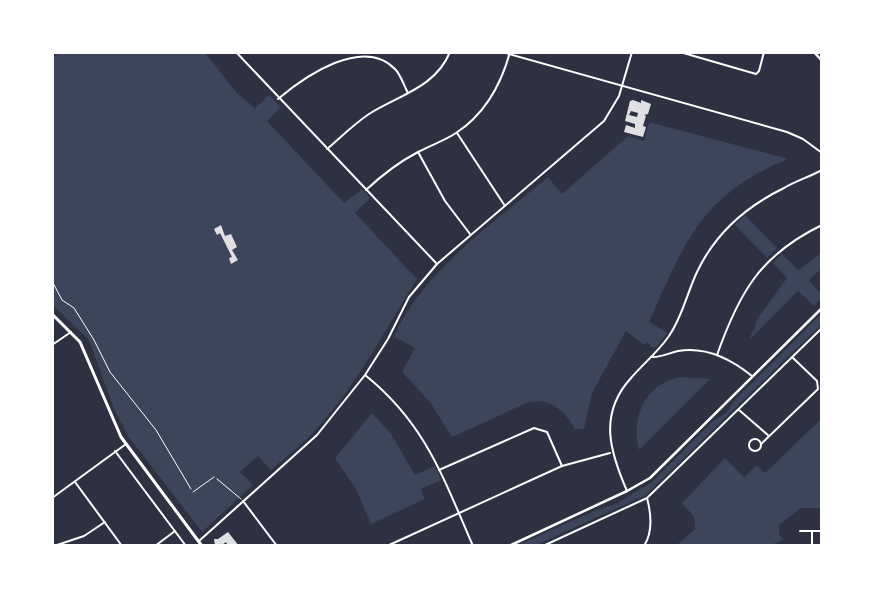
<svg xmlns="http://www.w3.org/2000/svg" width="874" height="598" viewBox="0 0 874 598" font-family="'PT Sans',sans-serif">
	<rect width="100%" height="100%" fill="#2d3142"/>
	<g fill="#3c4559">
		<path d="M65,52l140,1 32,40 18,15 14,-13 12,12 -14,14 77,82 18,-14 8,9 -15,15 62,66c-34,54 -63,112 -108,158 -12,12 -26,22 -38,33l-13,-14 -18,16 13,13 -51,47 -74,-96 -14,-27 -25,-69 -36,-35 -1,-248z"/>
		<path d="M649,122l139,37c-87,36 -103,83 -139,163l19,11 -14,16 -7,-7 -3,3 -18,-14 -34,62 -8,36h-9c-10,-18 -24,-31 -46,-27l-77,35 -22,-35 -28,-30 13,-24 -21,-11c27,-65 101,-115 154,-160l14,17 66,-58 16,5z"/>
		<polygon points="745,215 777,248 767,258 735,225"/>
		<polygon points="821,253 821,269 809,280 821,294 821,298 814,306 798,291 749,340 758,318 787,278 773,263 782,254 798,270"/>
		<polygon points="821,314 821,325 646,495 536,545 518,545 599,509 616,504 652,482 712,422 726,413 734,401"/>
		<path d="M683,377l27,2 -71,71c-9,-33 7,-69 44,-73z"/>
		<polygon points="372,413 391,434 415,475 435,466 441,480 421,489 425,499 371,524 356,489 335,458"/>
		<polygon points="821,419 821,508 801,508 779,525 779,534 783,540 771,545 677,545 695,529 694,517 682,503 725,458 744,477 757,465 765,473"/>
	</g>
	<g fill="#e0e0e3" fill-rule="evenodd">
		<path d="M633,100l8,3v-3l10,4 -3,10 -4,1 2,1 -3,10 3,1 -3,10 -19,-5 2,-7 9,3v-4l-10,-3 5,-20zM631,111l7,2 -1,4 -8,-2z"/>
		<polygon points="221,225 225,236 231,234 237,247 232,250 238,260 231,264 229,258 232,257 220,233 217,235 214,229"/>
		<polygon points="228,532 239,546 228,546 226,542 221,546 215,546 214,539 218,539"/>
	</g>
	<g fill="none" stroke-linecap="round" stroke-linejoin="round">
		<g stroke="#fff" stroke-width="1">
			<polyline points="52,281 62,300 74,308 94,340 110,372 156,430 191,489"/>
			<polyline points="217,479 241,499"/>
		</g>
		<polyline stroke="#fff" stroke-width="1" points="193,492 214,477"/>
		<g stroke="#fff" stroke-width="2">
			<polyline points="236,52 437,264"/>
			<polyline points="502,52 787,132 803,139 822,153"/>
			<polyline points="680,52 756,74 759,71 764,52"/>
			<path d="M278,99c27,-23 85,-63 117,-30 6,6 9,17 13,24"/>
			<polyline points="457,133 505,206"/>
			<path d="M327,149c14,-12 27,-25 42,-35 30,-19 66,-26 81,-62"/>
			<polyline points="418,152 445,201 470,234"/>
			<path d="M366,190c16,-15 33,-28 52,-38 13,-7 26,-11 38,-19 29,-19 45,-48 54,-81"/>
			<polyline points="52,345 71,332"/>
			<path d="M717,355c22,-62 43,-100 105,-130"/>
			<path d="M651,357c9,1 18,-4 27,-6 28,-5 53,8 74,25"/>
			<path d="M365,375c60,48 78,102 108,171"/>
			<polyline points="739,410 769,436"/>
			<circle cx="755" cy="445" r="6"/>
			<polyline points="761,444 818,389 817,381 792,357"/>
			<polyline points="115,451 186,546"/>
			<polyline points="439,470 534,428 547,432 562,466"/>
			<polyline points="75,482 122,546"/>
			<path d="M627,491c-17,-39 -29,-77 4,-113 12,-14 27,-26 38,-42 14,-20 18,-44 29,-66 18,-37 49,-64 86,-82 12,-7 25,-11 38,-18"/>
			<polyline points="52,498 126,444"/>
			<polyline points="243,501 277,546"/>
			<polyline points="800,531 822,531"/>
			<polyline points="199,541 317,435 365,375 388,339 409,297 437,264 604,121 619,96 632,52"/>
			<polyline points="54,546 84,536 105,522"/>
			<polyline points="155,546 175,531"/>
			<polyline points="387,546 562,466 610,453"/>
			<polyline points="543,546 647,498 822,328"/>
			<path d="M644,546c9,-14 7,-33 3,-48"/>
			<polyline points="812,546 812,532"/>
		</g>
		<g stroke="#fff" stroke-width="2.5">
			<polyline points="814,52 822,61"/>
			<polyline points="509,546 627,491 650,478 822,308"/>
		</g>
		<polyline stroke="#fff" stroke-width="3" points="52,314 80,342 121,437 202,546"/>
	</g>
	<rect width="874" height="598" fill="none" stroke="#ffffff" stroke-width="108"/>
</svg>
